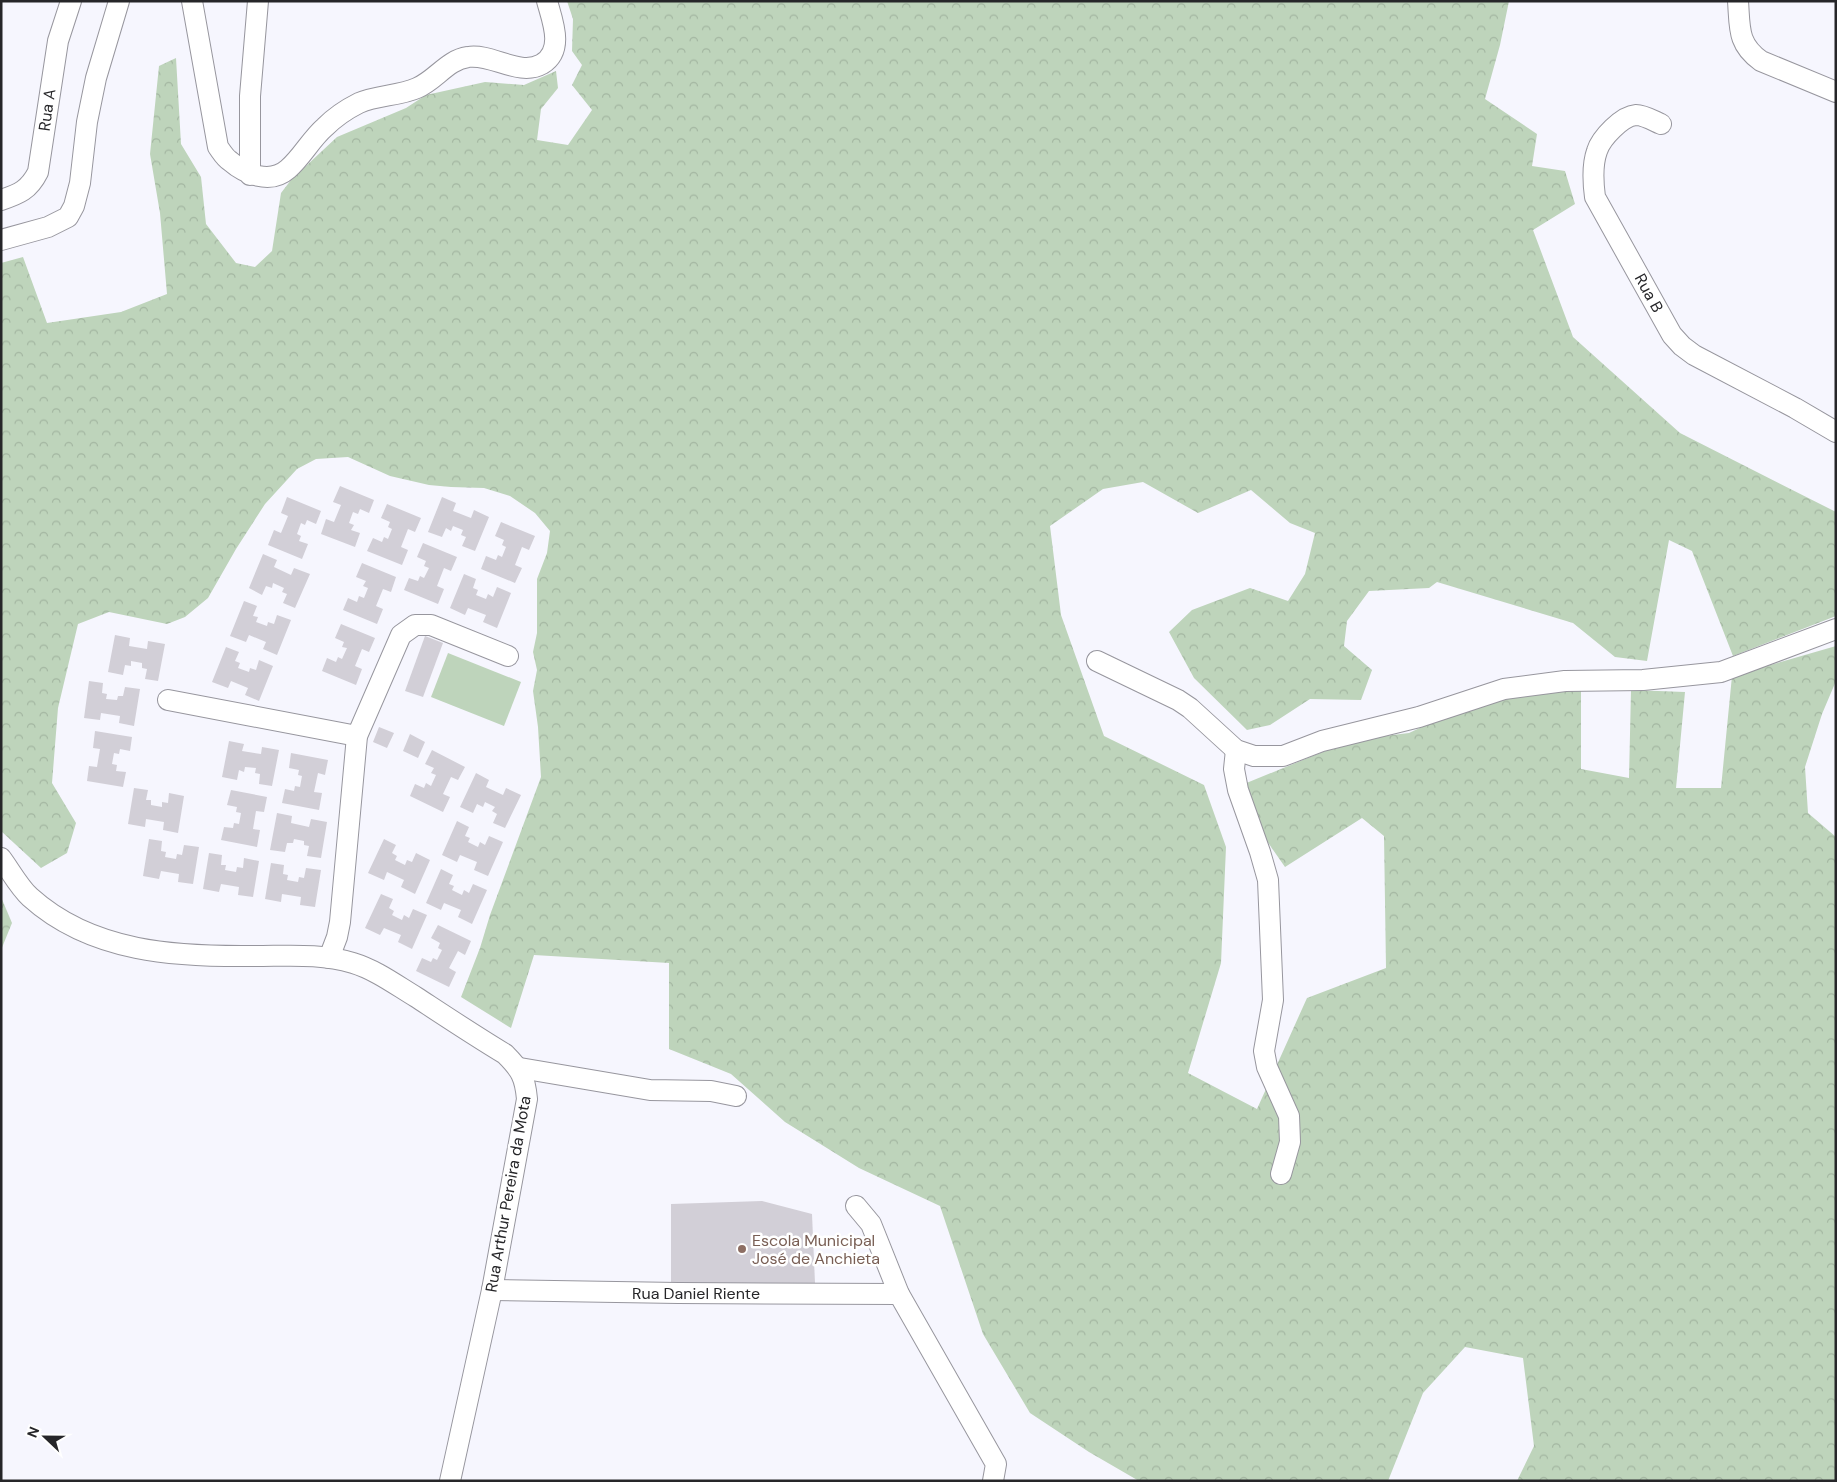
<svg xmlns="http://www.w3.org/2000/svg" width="1837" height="1482" viewBox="0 0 1837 1482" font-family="'DM Sans',sans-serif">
	<defs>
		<pattern id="forest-crowns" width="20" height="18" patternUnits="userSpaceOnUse" patternTransform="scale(1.25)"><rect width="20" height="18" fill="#bed4bb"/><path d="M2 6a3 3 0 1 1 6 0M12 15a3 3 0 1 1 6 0" fill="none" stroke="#a3b6a1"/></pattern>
	</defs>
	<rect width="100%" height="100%" fill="#f6f6fe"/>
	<polygon fill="#bed4bb" points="448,653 521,682 504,726 431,697"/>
	<g fill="url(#forest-crowns)">
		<polygon points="567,1 1509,1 1500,45 1485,99 1537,134 1532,166 1565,171 1575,204 1533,230 1573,337 1680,433 1836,512 1836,616 1733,656 1692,551 1669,540 1647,661 1615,657 1573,623 1437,582 1429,588 1369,591 1347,621 1344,646 1372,670 1361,700 1310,699 1270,725 1247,730 1194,678 1169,632 1192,610 1250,588 1288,601 1305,574 1315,533 1290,523 1251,490 1198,513 1143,482 1103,489 1050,526 1061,615 1104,736 1204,785 1226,847 1221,963 1188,1073 1257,1109 1307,998 1386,968 1384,836 1362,818 1285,867 1255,824 1244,784 1352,740 1409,733 1471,704 1581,687 1581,769 1629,778 1631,690 1685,692 1676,788 1721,788 1732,676 1836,646 1836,681 1822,714 1805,767 1808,813 1836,837 1836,1481 1517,1481 1534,1446 1523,1358 1465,1347 1423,1393 1388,1481 1139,1481 1089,1452 1030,1413 983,1334 940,1206 859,1168 785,1122 731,1074 669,1049 669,963 534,955 511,1028 461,997 480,948 490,915 541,777 538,727 533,691 537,670 533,652 537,633 537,579 547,553 550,531 535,513 510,496 484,488 451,487 429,485 390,476 348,457 316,459 297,469 265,504 236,549 208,598 185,617 167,624 109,612 78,624 58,708 52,783 76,823 67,853 41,868 1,831 1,263 23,257 47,323 121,312 167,294 160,213 150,154 159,66 176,58 181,144 201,177 206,224 236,263 255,267 272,251 281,193 291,180 337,137 406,108 426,95 485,82 524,85 556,71 558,88 541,109 537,140 568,145 592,110 572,85 582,65 572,51 573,19"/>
		<polygon points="1,897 12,923 1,950"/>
	</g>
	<g fill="#d2cfd7">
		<polygon points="340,486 374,500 369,513 360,509 358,514 353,512 349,523 354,525 351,530 360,533 355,547 321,534 326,519 334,522 341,505 333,502"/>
		<polygon points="287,497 321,511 316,524 307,520 305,525 301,523 297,534 301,536 299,541 308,544 302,559 268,545 274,530 281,533 288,516 281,513"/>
		<polygon points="442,497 456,503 453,511 471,518 474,510 489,517 475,551 462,546 466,537 461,535 463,530 453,526 451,531 446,528 442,537 428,532"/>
		<polygon points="387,504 421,518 415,532 408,529 401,547 408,550 402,565 367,551 373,538 382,542 384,537 388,539 392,529 388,527 390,522 381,518"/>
		<polygon points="501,522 535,536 529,550 522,547 515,565 522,568 515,583 481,569 486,556 496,560 498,555 502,557 506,547 502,545 504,540 495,536"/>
		<polygon points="423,543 457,557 451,571 444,568 437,586 444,589 438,604 404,590 409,578 418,581 420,576 424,578 429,568 424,566 426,561 417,557"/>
		<polygon points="263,554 277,560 274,567 291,575 294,568 310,574 295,608 283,603 287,594 282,592 284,588 273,583 272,588 266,586 262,595 249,588"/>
		<polygon points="362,563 396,577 391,592 383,589 376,606 383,609 377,624 343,610 348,598 357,602 359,596 364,598 368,588 363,586 366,581 356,577"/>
		<polygon points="464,574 476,579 473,588 478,590 476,595 486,599 488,594 493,597 497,587 511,593 497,628 483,622 486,615 468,608 465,615 450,608"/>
		<polygon points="244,601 257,606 253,616 258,617 256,622 267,626 268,622 274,624 277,615 291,620 277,655 263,649 266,642 249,635 246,642 230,636"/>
		<polygon points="341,624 375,638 369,652 362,649 355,666 362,669 356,685 322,671 327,658 336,662 338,657 342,659 347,648 342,647 344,642 335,638"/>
		<polygon points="115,635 130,638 129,646 147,649 148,641 165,644 158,681 145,679 147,669 142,668 142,663 131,661 131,666 125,665 123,675 108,672"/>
		<polygon points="425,636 443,643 423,697 405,691"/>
		<polygon points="226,647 239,652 235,661 240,663 238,668 249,672 250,668 256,670 259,660 273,666 259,701 245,695 248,688 231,681 228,688 212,682"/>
		<polygon points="89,681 103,683 102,693 107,694 106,699 117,700 118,696 123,696 125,687 140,689 134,726 119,723 120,716 101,713 100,720 84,718"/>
		<polygon points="379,727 394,733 387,748 373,742"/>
		<polygon points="95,731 132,737 130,751 120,749 119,754 114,753 112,764 117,765 116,771 126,772 123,787 87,781 89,766 97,767 100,749 93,748"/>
		<polygon points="410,734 425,742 418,758 403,751"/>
		<polygon points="229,741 244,744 242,751 261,754 262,747 279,750 272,786 259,784 260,774 255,773 256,768 245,767 244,772 239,770 237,780 222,777"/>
		<polygon points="432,750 465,767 458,780 451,777 443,794 450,797 443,812 410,796 415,784 424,788 426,783 431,786 436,775 431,773 434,768 425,764"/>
		<polygon points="291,753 328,760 325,775 318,773 314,792 322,793 319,810 282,803 285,789 294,791 295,786 300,787 302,776 298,775 299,770 289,768"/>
		<polygon points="476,773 489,780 486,787 503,795 506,788 521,795 505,828 493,823 497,814 492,811 495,807 485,802 483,807 477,804 473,813 460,807"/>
		<polygon points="134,788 148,790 146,800 151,800 151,805 162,807 162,802 168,803 169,793 184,796 178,833 163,830 164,822 146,819 145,827 128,824"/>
		<polygon points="231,790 267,797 264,812 256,811 253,829 260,830 257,847 221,840 224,827 233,828 234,823 239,824 241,813 236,812 237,807 227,805"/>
		<polygon points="277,813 292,816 291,823 309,827 311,819 327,822 321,858 307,856 309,846 304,845 304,841 294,839 293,843 287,843 285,852 270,850"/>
		<polygon points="457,821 469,827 465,836 470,838 468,842 478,847 480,842 485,845 489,836 503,842 488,876 474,870 477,862 460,855 457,862 442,855"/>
		<polygon points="149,839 162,841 161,851 166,852 165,857 176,859 177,854 182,855 184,845 199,847 193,884 178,882 179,874 161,871 159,879 143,876"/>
		<polygon points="384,839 396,845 392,853 397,856 395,860 405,865 407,860 412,862 416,853 430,860 415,894 401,887 404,880 387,872 384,880 368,873"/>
		<polygon points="209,853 222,855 221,865 226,865 225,870 236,872 237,867 243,868 244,858 259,861 253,897 238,895 239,887 221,884 219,892 203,889"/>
		<polygon points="271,863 284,865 283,874 288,875 287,880 298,882 299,877 304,878 306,868 321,870 315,907 300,905 301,897 282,894 281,902 265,899"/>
		<polygon points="441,869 453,875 449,884 454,886 452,890 462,895 464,890 469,893 473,884 487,890 472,924 458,917 461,910 444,903 441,910 426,903"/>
		<polygon points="381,894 393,899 389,908 394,911 392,915 402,920 404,915 409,918 413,909 427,915 412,949 398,942 401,935 384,928 380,935 365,928"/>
		<polygon points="438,925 471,941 465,955 458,951 449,968 456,972 449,987 416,971 422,958 431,962 433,958 437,960 442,950 438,948 440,943 431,938"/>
		<polygon points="762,1201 812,1214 815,1283 671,1287 671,1204"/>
	</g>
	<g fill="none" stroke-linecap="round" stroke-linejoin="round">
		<g stroke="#97969e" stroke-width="22">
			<g id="street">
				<path d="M192,1l26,146c3,4 7,11 12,14 15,13 40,24 58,8 14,-12 23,-30 37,-42 10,-10 22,-18 34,-24 18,-8 40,-7 58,-15 19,-8 30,-28 51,-31 24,-4 51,20 74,7 23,-14 10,-44 5,-63"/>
				<path d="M1738,1c2,26 -1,43 23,60l75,31"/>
				<path d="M1661,124c-7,-3 -17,-9 -25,-9 -14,1 -35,23 -39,36 -5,14 -4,31 -2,46l77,138 10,11 12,9 101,53 41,24"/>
				<polyline points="250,175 250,96 258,1"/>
				<path d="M1,200c18,-6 28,-10 37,-28l20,-131 13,-40"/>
				<polyline points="1,240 48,227 68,217 74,206 80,183 87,122 96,78 119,1"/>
				<polyline points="1097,661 1178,700 1190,708 1236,750 1254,756 1283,756 1322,741 1419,717 1504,689 1565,681 1643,680 1721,672 1836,629"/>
				<polyline points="168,700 357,736"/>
				<polyline points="1236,750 1234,769 1238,790 1260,852 1268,880 1273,1000 1264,1051 1267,1067 1289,1116 1290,1142 1281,1174"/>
				<path d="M1,858c9,12 18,29 29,39 62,56 147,60 225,59 33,0 66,-3 98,7 23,7 43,22 63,34 29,19 59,39 89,57 16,16 20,23 22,45l-35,191 -42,191"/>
				<polyline points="329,958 337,937 340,922 357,736 401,635 415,625 431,625 508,656"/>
				<polyline points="520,1068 650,1090 711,1091 736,1096"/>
				<polyline points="856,1206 871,1224 899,1294 996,1464 993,1481"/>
				<polyline points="492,1290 678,1293 899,1294"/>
			</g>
		</g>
		<use href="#street" stroke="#fff" stroke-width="20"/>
	</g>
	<circle fill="#8d6e63" stroke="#fff" stroke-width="2" cx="742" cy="1249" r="5"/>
	<g text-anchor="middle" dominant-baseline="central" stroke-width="5" stroke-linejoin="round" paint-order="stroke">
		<g font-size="16" fill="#262629" stroke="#fff">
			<text transform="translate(47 110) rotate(-82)">Rua A</text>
			<text transform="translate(1649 293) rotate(61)">Rua B</text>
			<text transform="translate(508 1194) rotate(-80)">Rua Arthur Pereira da Mota</text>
			<text x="696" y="1293">Rua Daniel Riente</text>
		</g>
		<g font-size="16" fill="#785e54" stroke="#fff" text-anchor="start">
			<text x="752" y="1240">Escola Municipal<tspan x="752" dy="18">José de Anchieta</tspan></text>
		</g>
	</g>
	<rect width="1837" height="1482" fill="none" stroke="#262629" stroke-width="5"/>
	<g transform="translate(45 1437) rotate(292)" stroke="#ffffff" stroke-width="4" paint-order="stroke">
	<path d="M0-4L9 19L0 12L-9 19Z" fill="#262629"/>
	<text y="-8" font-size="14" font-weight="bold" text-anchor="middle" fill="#262629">N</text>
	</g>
</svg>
